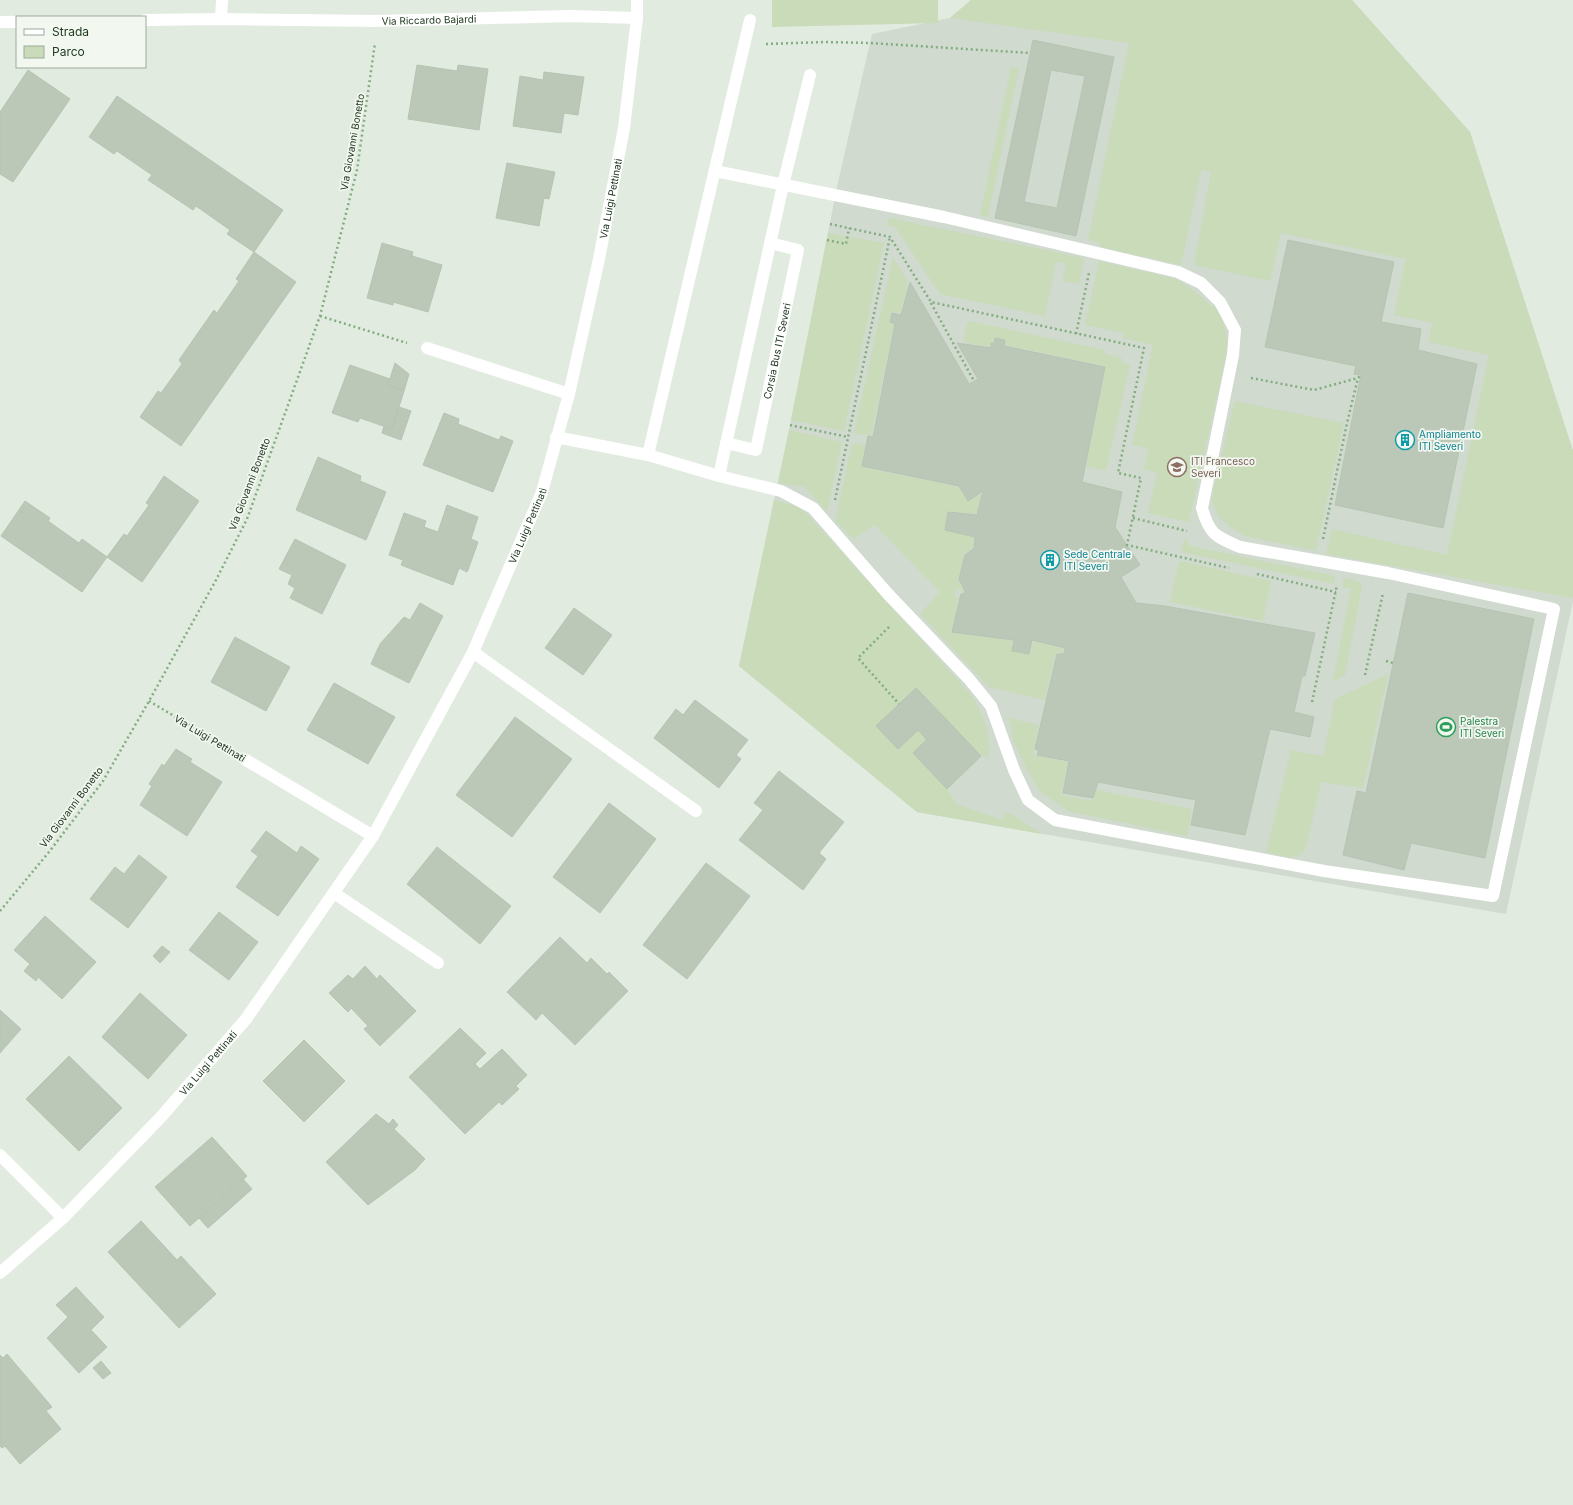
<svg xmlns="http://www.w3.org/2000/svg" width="1573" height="1505" viewBox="0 0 1573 1505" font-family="Inter,sans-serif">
	<rect width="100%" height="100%" fill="#e2ebe0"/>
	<polygon fill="#d0dace" points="971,0 1352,0 1470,132 1573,451 1573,601 1506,914 917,812 739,666 790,425 838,182 872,34 950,18"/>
	<g fill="#c9dbb9">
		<polygon points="772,0 938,0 938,23 772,27"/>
		<polygon points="971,0 1352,0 1470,132 1573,451 1573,598 1326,554 1332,529 1447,555 1489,355 1429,342 1432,323 1394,315 1406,259 1281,233 1270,281 1194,265 1211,172 1201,170 1181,265 1100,247 1101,243 1088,240 1129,43 950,18"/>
		<polygon points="1011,67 1019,68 988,217 980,215"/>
		<polygon points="889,218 1084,258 1079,284 1062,281 1066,264 1056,262 1045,316 940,294 896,228 888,225"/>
		<polygon points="828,233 884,243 844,431 791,420"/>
		<polygon points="893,257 908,282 900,313 892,312 889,323 894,325 871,436 854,433"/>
		<polygon points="1099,261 1176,279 1196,292 1211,306 1236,316 1222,321 1228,340 1225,360 1189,522 1148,513 1157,473 1144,469 1149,449 1132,445 1153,345 1123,338 1123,333 1085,325"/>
		<polygon points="968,321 1105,350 1105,354 1122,358 1121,362 1130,365 1106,471 1086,466 1106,366 1004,345 1005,340 996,337 994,343 991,343 990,347 963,342"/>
		<polygon points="1235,401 1344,423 1316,551 1245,536 1230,527 1218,516 1212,500 1214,487"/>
		<polygon points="789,430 842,442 827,512 805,487 778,483"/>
		<polygon points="852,444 865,445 862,467 959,487 968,501 982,493 976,514 948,511 944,530 974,537 973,547 965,553 958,578 964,592 956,588 954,596 959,598 951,632 1013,640 1012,651 1030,654 1033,641 1064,649 1063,653 1055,653 1045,700 989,687 920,614 940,592 875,525 854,539 835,521"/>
		<path d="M774,500l24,7 8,6 166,183c11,20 21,40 16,62l-7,-3 -65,-67 -39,38 21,23 20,-19 9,10 -14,14 34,35 9,15 46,16 3,-6 5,-1 32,21 -125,-22 -178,-146z"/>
		<polygon points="1184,539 1187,540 1190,546 1335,576 1334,584 1181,552"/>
		<polygon points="1179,561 1271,581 1263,621 1170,602"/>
		<path d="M1344,578c7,2 14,1 18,8l-17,89 -12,6 18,-93 -9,-1z"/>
		<polygon points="1388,674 1363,788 1321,782 1307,844 1302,854 1290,858 1266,852 1291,750 1323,756 1335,699"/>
		<polygon points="1009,718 1039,725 1033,755 1068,762 1061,795 1093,801 1096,790 1192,809 1187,836 1068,811 1039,791 1026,767 1013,740"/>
	</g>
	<g fill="#bbc8b8" stroke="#b5c4b3" fill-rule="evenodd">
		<path d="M1033,40l81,17 -38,179 -81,-18zM1051,70l34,6 -28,132 -33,-6z"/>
		<polygon points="417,65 457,71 458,65 488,69 479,130 408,119"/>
		<polygon points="28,70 70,99 13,182 0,174 0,112"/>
		<polygon points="544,72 584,77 578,115 564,113 561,133 513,126 520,76 543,80"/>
		<polygon points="117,96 283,210 254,252 227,234 230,230 196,206 193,210 148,180 152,175 117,151 114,154 89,137"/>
		<polygon points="507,163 555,172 549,199 544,198 539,226 496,218"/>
		<polygon points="1288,240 1394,262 1381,322 1421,329 1418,350 1477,364 1443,528 1335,505 1361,375 1354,374 1356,366 1265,347"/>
		<polygon points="382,243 413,252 412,256 442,265 428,312 393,302 393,305 367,298"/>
		<polygon points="254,252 296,282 181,446 140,417 158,391 161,393 182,364 179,360 214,310 217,313 239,281 236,279"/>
		<polygon points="910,282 969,384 978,379 957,343 991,348 991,343 994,344 995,338 1005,340 1004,346 1105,367 1082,482 1122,492 1115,527 1140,565 1121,577 1136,603 1165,606 1315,633 1305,676 1302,676 1294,712 1314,717 1310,737 1270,729 1245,835 1191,825 1196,800 1098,782 1093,798 1063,793 1069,761 1037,755 1039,751 1035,749 1057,654 1064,654 1065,648 1032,640 1029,654 1012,651 1014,640 952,632 961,594 964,594 965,591 959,579 965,555 974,548 975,537 945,530 948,512 977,515 983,491 968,501 959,486 862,466 868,436 873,437 895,324 890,322 892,313 901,315"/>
		<polygon points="395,363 409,374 404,391 388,385"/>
		<polygon points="350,365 390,379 388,385 404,391 392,429 360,418 358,422 332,413"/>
		<polygon points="399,407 411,411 401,440 382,433 384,426 392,429"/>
		<polygon points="444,413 459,419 458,424 499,440 501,436 513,441 493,492 423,465"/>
		<polygon points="318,457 361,476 360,481 386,492 366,540 296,510"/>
		<polygon points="164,476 199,501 142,582 107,557 124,534 127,536 149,505 146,503"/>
		<polygon points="25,501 50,518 48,521 79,543 82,539 107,557 82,592 1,536"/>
		<polygon points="447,505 478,517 471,539 478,542 468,570 467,572 459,568 453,585 401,565 403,560 389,555 404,513 426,521 424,527 438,532"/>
		<polygon points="295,539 346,565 322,614 290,598 295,588 288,584 292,575 279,569"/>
		<polygon points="1408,593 1534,619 1485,858 1411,843 1404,870 1343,855 1357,791 1366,793"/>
		<polygon points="420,603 443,616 409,683 371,664 380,644 404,617 410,620"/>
		<polygon points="574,608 612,635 583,675 545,648"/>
		<polygon points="235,637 290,667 266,711 211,682"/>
		<polygon points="334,683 395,717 368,764 307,730"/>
		<polygon points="916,688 947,720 927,740 918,730 898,749 876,726"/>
		<polygon points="695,700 748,740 736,755 741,759 719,788 654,738 676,709 683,715"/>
		<polygon points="515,717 572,759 512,837 456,795"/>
		<polygon points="947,720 981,756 947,789 913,753"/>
		<polygon points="176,749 192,759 190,762 222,782 187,836 140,805 152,786 149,784 162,764 164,766"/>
		<polygon points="779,771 844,822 819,853 826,859 803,890 739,840 763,810 754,803"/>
		<polygon points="609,803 656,839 600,913 553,877"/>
		<polygon points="266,831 297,853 301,846 319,859 278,916 236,887 258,856 251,851"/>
		<polygon points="437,847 511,906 480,944 407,884"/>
		<polygon points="139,855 167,877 128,928 90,899 115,867 124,874"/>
		<polygon points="706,863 750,896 687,979 643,945"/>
		<polygon points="219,912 258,942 229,980 189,950"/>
		<polygon points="45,916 96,962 62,999 38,977 36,981 24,971 30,964 14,950"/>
		<polygon points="560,937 587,963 591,958 607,974 609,972 628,991 575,1045 542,1013 536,1020 507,992"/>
		<polygon points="162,946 170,952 160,963 153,956"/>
		<polygon points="365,966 377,979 380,975 416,1011 380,1046 364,1029 368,1026 351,1008 348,1012 329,993 348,975 353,979"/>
		<polygon points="140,993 187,1035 148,1079 102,1037"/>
		<polygon points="0,1010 21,1029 0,1053"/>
		<polygon points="460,1028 486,1053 475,1064 480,1069 502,1049 527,1075 516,1086 519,1089 502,1105 499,1102 465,1134 409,1077"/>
		<polygon points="304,1040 345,1081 304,1122 263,1081"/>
		<polygon points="69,1056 122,1108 79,1151 26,1099"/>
		<polygon points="376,1114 389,1124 393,1119 398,1125 394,1129 425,1159 415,1170 368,1205 326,1162"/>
		<polygon points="212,1137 247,1176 190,1226 155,1187"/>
		<polygon points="243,1179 252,1189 208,1228 199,1218"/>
		<polygon points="141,1221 177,1260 181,1256 216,1294 179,1328 108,1252"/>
		<polygon points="76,1287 104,1317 91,1330 107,1347 79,1373 47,1338 68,1317 56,1305"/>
		<polygon points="7,1354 52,1407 46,1411 61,1429 20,1464 5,1446 2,1448 0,1446 0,1355 3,1358"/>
		<polygon points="101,1361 111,1373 103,1379 93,1368"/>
	</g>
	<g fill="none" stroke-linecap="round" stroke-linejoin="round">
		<g stroke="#83ad81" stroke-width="2.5" stroke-dasharray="2 3" stroke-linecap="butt">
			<polyline points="766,44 825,42 869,43 1030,53"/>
			<polyline points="830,224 890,237 931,302 1144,348 1118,473 1141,478 1127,545 1229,568"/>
			<polyline points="827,240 846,244 849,228"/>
			<polyline points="931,303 974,381"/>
			<polyline points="320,316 407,343"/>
			<polyline points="1076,334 1089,273"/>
			<polyline points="1251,378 1314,390 1358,378 1361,375"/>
			<polyline points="790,425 848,437"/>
			<polyline points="835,500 890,237"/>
			<polyline points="1133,518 1187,531"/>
			<polyline points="1323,539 1347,423 1358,378"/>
			<polyline points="1257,574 1336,592"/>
			<polyline points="889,627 858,658 899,704"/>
			<polyline points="1386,661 1393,663"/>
			<polyline points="1365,675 1383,593"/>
			<polyline points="149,701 229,749"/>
			<polyline points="1312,702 1337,585"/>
			<polyline points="0,911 49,852 103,781 149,701 216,580 247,519 320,316 357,170 375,43"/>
		</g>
		<g stroke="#fff" stroke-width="12">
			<path d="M556,437l92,18 71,21 62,15 32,17 75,86 81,85 22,27 23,64 14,30 27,20 269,51 169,25 61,-287 -166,-36 -148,-26c-24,-10 -31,-13 -38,-39l31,-153 2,-25 -15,-28 -19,-19 -23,-11 -234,-55 -229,-46"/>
			<path id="s1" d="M726,443l30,7 42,-200 -28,-7"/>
			<polyline points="648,455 750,20"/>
			<polyline points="719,476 783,185 810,75"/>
		</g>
		<g stroke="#fff" stroke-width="12">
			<polyline points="221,19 222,0"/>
			<path id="s2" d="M145,20l76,-1 156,2 194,-5 66,2"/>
			<polyline points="0,22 17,22"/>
			<polyline points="427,348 569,394"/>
			<polyline points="473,652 696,811"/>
			<polyline points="246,760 373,836"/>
			<polyline points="334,893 438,963"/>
			<polyline points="0,1155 63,1218"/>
			<path id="s3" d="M0,1273l63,-55 98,-101 85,-98 127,-183 100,-184 69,-160 27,-98 30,-135 25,-131 13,-110v-18"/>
		</g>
	</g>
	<defs>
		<g id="building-ring" transform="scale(1)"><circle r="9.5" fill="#f2f7f0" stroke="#0f9aa8" stroke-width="1.5"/><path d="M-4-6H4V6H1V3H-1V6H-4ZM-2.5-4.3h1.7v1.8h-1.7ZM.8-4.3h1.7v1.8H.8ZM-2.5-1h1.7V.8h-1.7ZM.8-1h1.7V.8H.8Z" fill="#0f9aa8"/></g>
		<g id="school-ring" transform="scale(1)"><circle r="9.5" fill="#f2f7f0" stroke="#8d6e63" stroke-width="1.5"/><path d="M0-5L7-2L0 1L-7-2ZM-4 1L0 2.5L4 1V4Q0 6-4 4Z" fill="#8d6e63"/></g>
		<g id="stadium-ring" transform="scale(1)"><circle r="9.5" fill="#f2f7f0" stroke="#2e9e5b" stroke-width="1.5"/><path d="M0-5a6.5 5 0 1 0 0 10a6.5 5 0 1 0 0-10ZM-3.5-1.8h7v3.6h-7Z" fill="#2e9e5b"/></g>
	</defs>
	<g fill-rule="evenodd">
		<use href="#building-ring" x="1405" y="440"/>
		<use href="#school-ring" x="1177" y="467"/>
		<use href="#building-ring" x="1050" y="560"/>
		<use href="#stadium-ring" x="1446" y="727"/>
	</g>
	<g text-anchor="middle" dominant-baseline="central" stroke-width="3.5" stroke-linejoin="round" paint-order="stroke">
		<g font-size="10" fill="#213a21" stroke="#f2f7f0">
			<text stroke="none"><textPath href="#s2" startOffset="284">Via Riccardo Bajardi</textPath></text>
			<text transform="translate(352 142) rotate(-80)">Via Giovanni Bonetto</text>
			<text stroke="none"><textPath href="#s3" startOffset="1262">Via Luigi Pettinati</textPath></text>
			<text stroke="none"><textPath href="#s1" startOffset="132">Corsia Bus ITI Severi</textPath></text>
			<text transform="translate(249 484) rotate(-69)">Via Giovanni Bonetto</text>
			<text stroke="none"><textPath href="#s3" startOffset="924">Via Luigi Pettinati</textPath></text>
			<text transform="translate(210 738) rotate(31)">Via Luigi Pettinati</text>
			<text transform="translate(71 807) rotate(-53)">Via Giovanni Bonetto</text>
			<text stroke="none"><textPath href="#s3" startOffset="296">Via Luigi Pettinati</textPath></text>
		</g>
		<g font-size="10" fill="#0d838f" stroke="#f2f7f0" text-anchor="start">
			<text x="1419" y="434">Ampliamento<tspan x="1419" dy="12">ITI Severi</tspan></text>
			<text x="1064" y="554">Sede Centrale<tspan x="1064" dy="12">ITI Severi</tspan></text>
		</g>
		<g font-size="10" fill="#785e54" stroke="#f2f7f0" text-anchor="start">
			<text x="1191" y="461">ITI Francesco<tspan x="1191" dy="12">Severi</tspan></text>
		</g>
		<g font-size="10" fill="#27864d" stroke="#f2f7f0" text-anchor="start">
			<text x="1460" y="721">Palestra<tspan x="1460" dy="12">ITI Severi</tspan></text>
		</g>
	</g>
	<rect x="16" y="16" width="130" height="52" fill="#f2f7f0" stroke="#9eab9d"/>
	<rect x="24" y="29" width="20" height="6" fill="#ffffff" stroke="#9eab9d"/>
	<text x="52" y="36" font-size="12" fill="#213a21">Strada</text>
	<rect x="24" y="46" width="20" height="12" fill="#c9dbb9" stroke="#9eab9d"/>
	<text x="52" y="56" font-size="12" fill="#213a21">Parco</text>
</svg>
